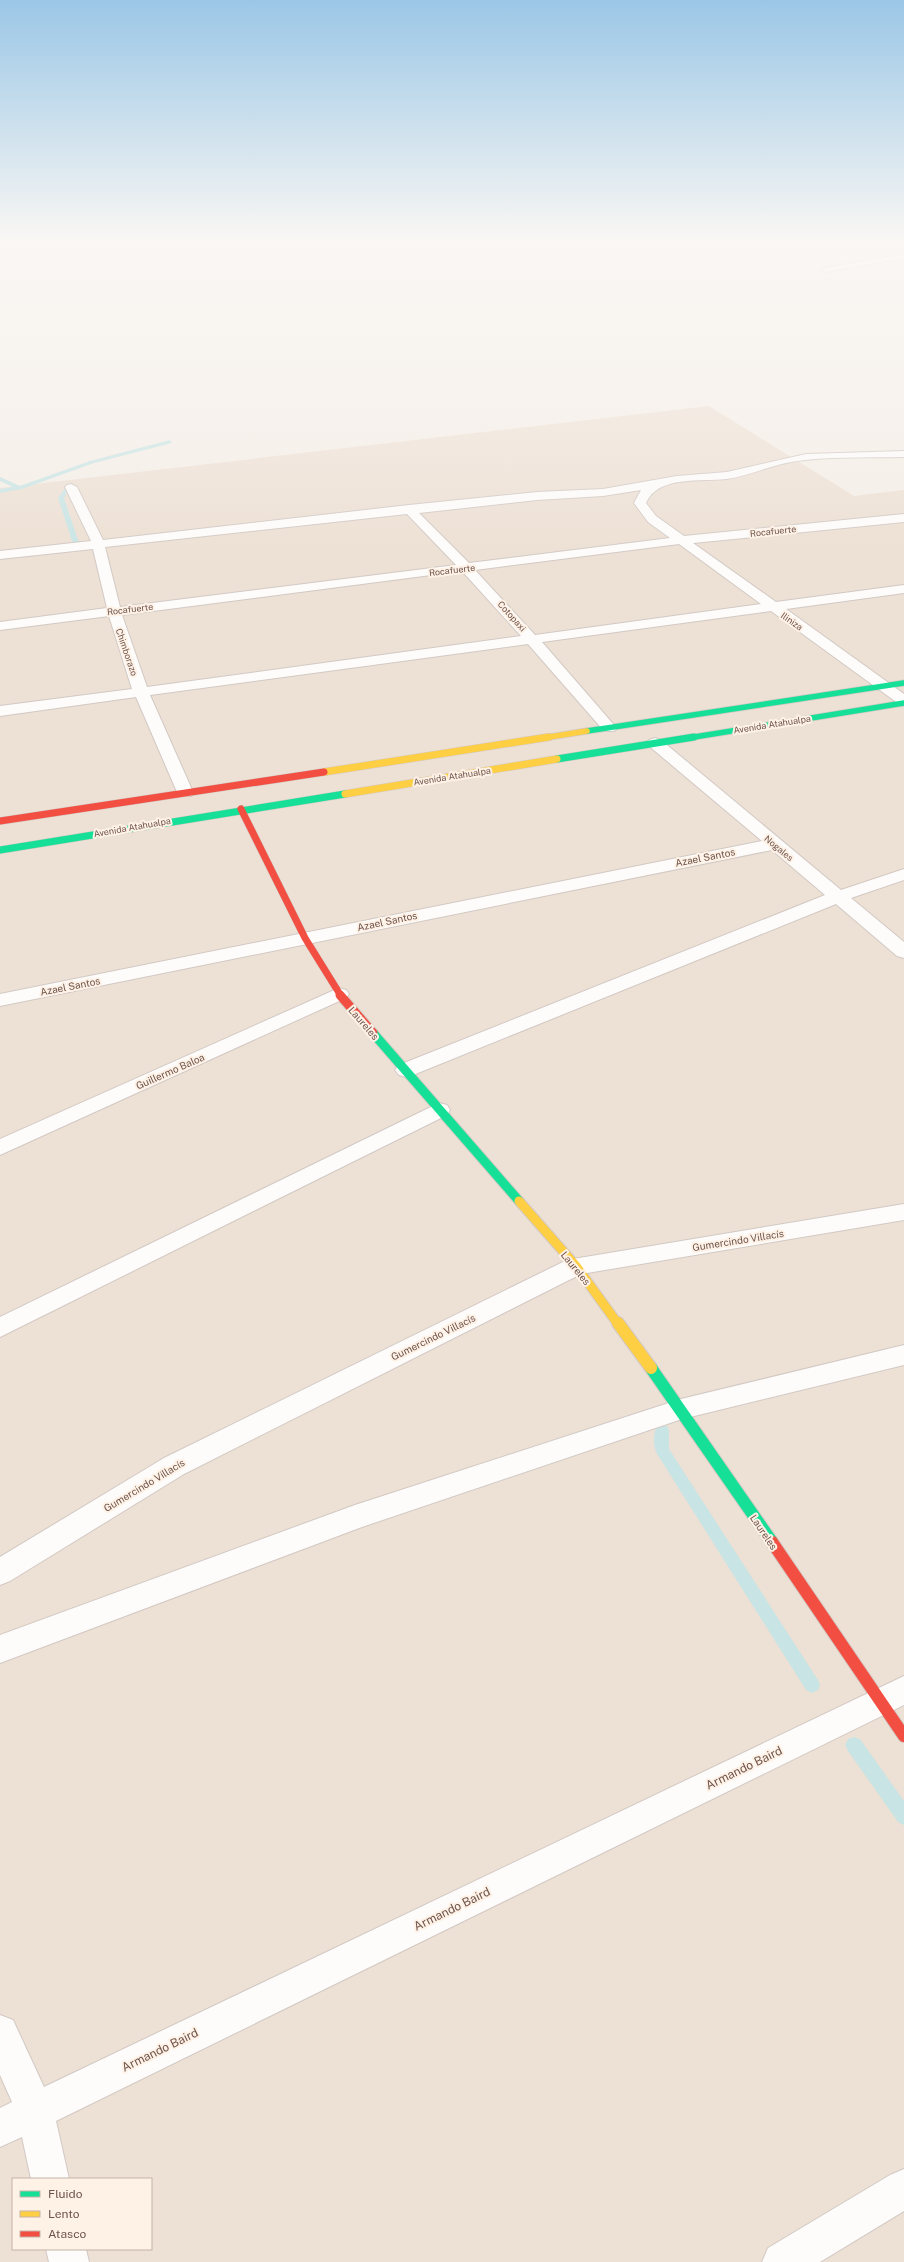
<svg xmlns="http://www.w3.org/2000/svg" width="904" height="2262" viewBox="0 0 904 2262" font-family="'Public Sans',sans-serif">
	<rect width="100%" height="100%" fill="#f4eee7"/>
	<path fill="#ede0d4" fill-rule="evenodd" d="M709,406l145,90 50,-6v1772h-904v-1774zM13,2179h138v70h-138z"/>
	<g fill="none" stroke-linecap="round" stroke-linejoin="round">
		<g fill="#c9e4e4" fill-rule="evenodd">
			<polygon points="170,440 172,443 94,463 22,489 0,493 0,489 13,487 0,481 0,477 20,486 90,461"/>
			<polygon points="65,488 68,490 64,498 78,540 81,544 78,546 72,541 58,498"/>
			<path d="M662,1424l5,2 2,4v19l149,231 2,5 -2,5 -6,3 -6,-3 -149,-236c-4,-7 -4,-21 0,-28z"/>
			<polygon points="854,1737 860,1739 904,1801 904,1825 898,1822 848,1751 845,1745 848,1739"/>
		</g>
		<g stroke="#d2c9c4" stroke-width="2">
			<g id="street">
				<polygon points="904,254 904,258 825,272 821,270 825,268"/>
				<path d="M904,451v6c-37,1 -76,-1 -113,5 -22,4 -43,14 -65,17 -25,3 -68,-4 -80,24l10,13 28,20 220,-22v8l-211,21 83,59 128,-17v8l-118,16 118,85v12l-5,-2 -128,-93 -229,31 72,83 3,3 -3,3h-10l-76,-87 -378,51 43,97 -2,4h-12l-2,-4 -41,-95 -136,19v-10l132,-17 -23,-73 -109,14v-8l107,-14 -14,-59 -93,10v-8l91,-10 -26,-54 2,-2 4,-1 6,3 26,53 306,-35 128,-13 66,-3 74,-13 50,-4 79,-18zM641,490l-7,13 14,19 22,16 -201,25 -50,-50 118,-13 66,-4zM407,514l49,51 -336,42 -15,-60zM679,544l82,60 -226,31 -60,-65zM462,571l59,65 -374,51 -25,-72z"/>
				<polygon points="655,738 661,740 841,890 904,869 904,880 851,898 904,942 904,958 897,956 836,904 413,1075 406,1077 399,1075 395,1070 399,1065 825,895 772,850 0,1006 0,994 762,841 649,746 647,743 649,740"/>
				<polygon points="339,988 346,990 349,994 346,998 0,1155 0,1139"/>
				<polygon points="439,1103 447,1105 450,1110 447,1115 0,1337 0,1317"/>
				<polygon points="904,1204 904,1220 581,1274 184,1474 10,1581 0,1585 0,1557 164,1458 567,1260"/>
				<polygon points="904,1345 904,1365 682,1419 362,1527 0,1663 0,1635 355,1505 681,1399"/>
				<polygon points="904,1676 904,1705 56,2121 69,2179 31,2179 22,2137 0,2147 0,2108 12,2102 0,2075 0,2015 13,2020 44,2087"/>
				<polygon points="904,2169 904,2211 820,2262 762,2262 768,2248 890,2175"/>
				<polygon points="46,2249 86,2249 89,2262 49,2262"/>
			</g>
		</g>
		<g stroke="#d3c9c4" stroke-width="7">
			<g id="fast-far3">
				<polyline points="587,731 904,683"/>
				<polyline points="688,738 904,703"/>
			</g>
		</g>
		<g stroke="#d3c9c4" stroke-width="8">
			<g id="fast-far2">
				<polyline points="557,759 694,737"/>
				<polyline points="0,850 345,794"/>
			</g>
		</g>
		<g stroke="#d3c9c4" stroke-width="11">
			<polyline id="fast-far1" points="373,1033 519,1201"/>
		</g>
		<g stroke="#d3c9c4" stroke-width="14">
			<polyline id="fast" points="651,1368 772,1542"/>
		</g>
		<g stroke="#d3c9c4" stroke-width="7">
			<polyline id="slow-far3" points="543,738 587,731"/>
		</g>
		<g stroke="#d3c9c4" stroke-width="8">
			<g id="slow-far2">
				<polyline points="324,772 549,737"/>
				<polyline points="345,794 557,759"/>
			</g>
		</g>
		<g stroke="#d3c9c4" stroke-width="11">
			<polyline id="slow-far1" points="519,1201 576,1266 618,1324"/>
		</g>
		<g stroke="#d3c9c4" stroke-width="14">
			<polyline id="slow" points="618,1323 651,1368"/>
		</g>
		<g stroke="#d3c9c4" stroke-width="8">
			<g id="jam-far2">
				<polyline points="241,809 305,938 341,996"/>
				<polyline points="0,821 324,772"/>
			</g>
		</g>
		<g stroke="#d3c9c4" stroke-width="11">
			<polyline id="jam-far1" points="340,995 373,1033"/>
		</g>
		<g stroke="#d3c9c4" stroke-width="14">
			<polyline id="jam" points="772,1542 904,1736"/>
		</g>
		<use href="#street" fill="#fdfcfb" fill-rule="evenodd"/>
		<use href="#fast-far3" stroke="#16e098" stroke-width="5.5"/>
		<use href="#fast-far2" stroke="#16e098" stroke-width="7"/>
		<use href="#fast-far1" stroke="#16e098" stroke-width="9"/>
		<use href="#fast" stroke="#16e098" stroke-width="12"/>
		<use href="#slow-far3" stroke="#ffcf43" stroke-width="5.5"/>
		<use href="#slow-far2" stroke="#ffcf43" stroke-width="7"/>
		<use href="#slow-far1" stroke="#ffcf43" stroke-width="9"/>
		<use href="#slow" stroke="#ffcf43" stroke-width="12"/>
		<use href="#jam-far2" stroke="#f24e42" stroke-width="7"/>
		<use href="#jam-far1" stroke="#f24e42" stroke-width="9"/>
		<use href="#jam" stroke="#f24e42" stroke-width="12"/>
	</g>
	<linearGradient id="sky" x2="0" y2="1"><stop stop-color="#9bc7e6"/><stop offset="0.43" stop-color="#faf7f4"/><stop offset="1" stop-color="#faf7f4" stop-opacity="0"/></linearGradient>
	<rect width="904" height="561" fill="url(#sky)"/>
	<g text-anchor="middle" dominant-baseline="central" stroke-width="4" stroke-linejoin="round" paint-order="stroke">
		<g font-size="9" fill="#6f534a" stroke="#fef2e7">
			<text transform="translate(773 531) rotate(-6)">Rocafuerte</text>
			<text transform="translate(452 570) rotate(-7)">Rocafuerte</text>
			<text transform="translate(130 609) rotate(-7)">Rocafuerte</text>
			<text transform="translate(512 616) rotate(48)">Cotopaxi</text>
			<text transform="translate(792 621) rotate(35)">Iliniza</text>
			<text transform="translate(127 652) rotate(71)">Chimborazo</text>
			<text transform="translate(772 724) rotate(-9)">Avenida Atahualpa</text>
			<text transform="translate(452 776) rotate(-9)">Avenida Atahualpa</text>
			<text transform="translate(132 827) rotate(-10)">Avenida Atahualpa</text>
			<text transform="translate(779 848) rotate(40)">Nogales</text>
		</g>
		<g font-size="10" fill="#6f534a" stroke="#fef2e7">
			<text transform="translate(705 857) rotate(-11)">Azael Santos</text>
			<text transform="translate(387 921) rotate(-12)">Azael Santos</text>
			<text transform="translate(70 986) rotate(-11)">Azael Santos</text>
			<text transform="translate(364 1023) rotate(49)">Laureles</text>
			<text transform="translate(170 1071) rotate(-24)">Guillermo Baloa</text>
			<text transform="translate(738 1240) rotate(-9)">Gumercindo Villacís</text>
			<text transform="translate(576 1268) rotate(51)">Laureles</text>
			<text transform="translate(433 1337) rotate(-26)">Gumercindo Villacís</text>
			<text transform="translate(144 1485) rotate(-31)">Gumercindo Villacís</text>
			<text transform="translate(764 1532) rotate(56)">Laureles</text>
		</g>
		<g font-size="12" fill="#6f534a" stroke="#fef2e7">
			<text transform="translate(744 1768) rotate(-26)">Armando Baird</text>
			<text transform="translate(452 1909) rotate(-26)">Armando Baird</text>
			<text transform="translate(160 2050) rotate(-26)">Armando Baird</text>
		</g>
	</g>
	<rect x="12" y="2178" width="140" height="72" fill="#fef2e7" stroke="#c5b2a8"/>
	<rect x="20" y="2191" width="20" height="6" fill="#16e098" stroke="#c5b2a8"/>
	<text x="48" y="2198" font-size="12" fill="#6f534a">Fluido</text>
	<rect x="20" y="2211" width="20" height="6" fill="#ffcf43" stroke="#c5b2a8"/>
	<text x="48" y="2218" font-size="12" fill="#6f534a">Lento</text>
	<rect x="20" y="2231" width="20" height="6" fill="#f24e42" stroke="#c5b2a8"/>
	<text x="48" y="2238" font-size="12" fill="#6f534a">Atasco</text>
</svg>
